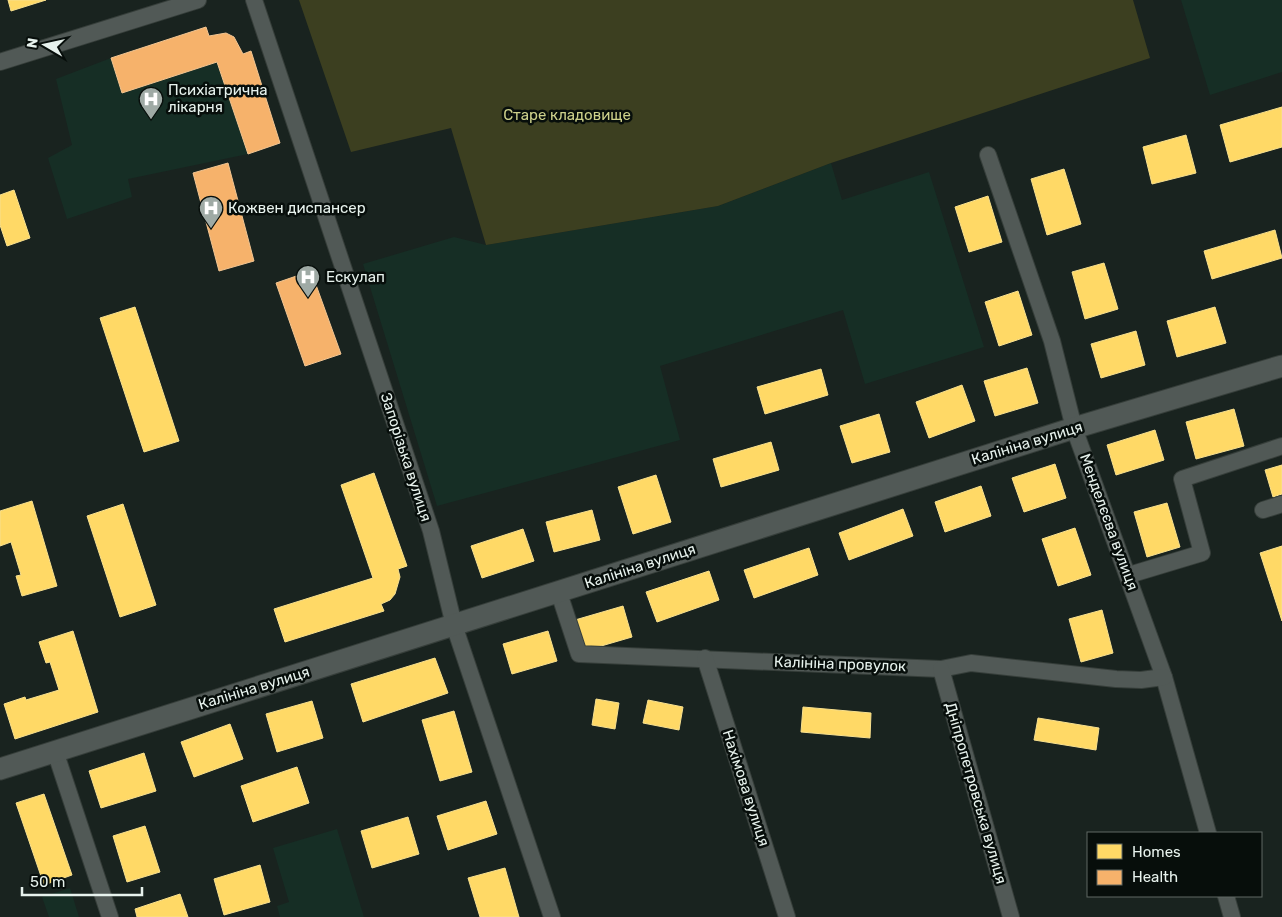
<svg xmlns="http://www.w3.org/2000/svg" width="1282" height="917" viewBox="0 0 1282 917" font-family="Rubik,sans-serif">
	<rect width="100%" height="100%" fill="#19231f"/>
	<g fill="#162e25">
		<polygon points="1181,0 1282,0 1282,72 1210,95"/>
		<polygon points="111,58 123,93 217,62 248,154 128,179 132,197 67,219 48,158 72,145 56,79"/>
		<polygon points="831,163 842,200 929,172 984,347 865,384 843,310 660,366 680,440 437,506 363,264 454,237 486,245 718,206"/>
		<polygon points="337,829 364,917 280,917 277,906 289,902 273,848"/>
		<polygon points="70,888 79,917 49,917 42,897"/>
	</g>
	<polygon fill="#3c3f20" points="299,0 1133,0 1150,58 831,163 718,206 486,245 451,128 351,152"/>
	<g fill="#ffd966" stroke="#f8e08e">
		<polygon points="8,0 46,0 11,11"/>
		<polygon points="1282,107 1282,147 1230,162 1220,125"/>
		<polygon points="1186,135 1196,173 1152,184 1143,147"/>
		<polygon points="1064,169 1081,224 1047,235 1031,179"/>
		<polygon points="14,190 30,238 7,246 0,225 0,195"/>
		<polygon points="988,196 1002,242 969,252 955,207"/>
		<polygon points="1275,230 1282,258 1212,279 1204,251"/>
		<polygon points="1104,263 1118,309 1085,319 1072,272"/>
		<polygon points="1018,291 1032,335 999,346 985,302"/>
		<polygon points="135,307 179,441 144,452 100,318"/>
		<polygon points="1215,307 1226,343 1177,357 1167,321"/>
		<polygon points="1136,331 1145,365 1101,378 1091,344"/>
		<polygon points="1027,368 1038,403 995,416 984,381"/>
		<polygon points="821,369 828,395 765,414 757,387"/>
		<polygon points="962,385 975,421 929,438 916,402"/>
		<polygon points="1234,409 1244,446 1196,459 1186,422"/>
		<polygon points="879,414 890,452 852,463 840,426"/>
		<polygon points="1155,430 1164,460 1116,475 1107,445"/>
		<polygon points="771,442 779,470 721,487 713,459"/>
		<polygon points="1055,464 1066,498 1024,512 1012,478"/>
		<polygon points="1282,465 1282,494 1273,497 1265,470"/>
		<polygon points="374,473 407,566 398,569 400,577 395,594 390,600 381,604 384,611 285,642 274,609 373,578 341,485"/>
		<polygon points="656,475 671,522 633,534 618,487"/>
		<polygon points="981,486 991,516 945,532 935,502"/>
		<polygon points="32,501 57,586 22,596 16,576 21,575 11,542 0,546 0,511"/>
		<polygon points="1167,503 1180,547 1147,557 1134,512"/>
		<polygon points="123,504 156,605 120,617 87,516"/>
		<polygon points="903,509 913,536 849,560 839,533"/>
		<polygon points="592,510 600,540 554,552 546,522"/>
		<polygon points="1075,528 1091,575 1058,586 1042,539"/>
		<polygon points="523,529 534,561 482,578 471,546"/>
		<polygon points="1282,546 1282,621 1260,553"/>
		<polygon points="809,548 818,575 754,598 744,570"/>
		<polygon points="709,571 719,600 657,622 646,592"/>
		<polygon points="623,606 632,637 584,651 575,620"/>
		<polygon points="1102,610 1113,653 1081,662 1069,619"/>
		<polygon points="73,631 98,712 15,739 4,704 25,697 26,700 59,690 50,662 46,663 39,642"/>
		<polygon points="548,631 557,661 512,674 503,644"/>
		<polygon points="435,658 448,693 363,722 351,684"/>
		<polygon points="596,699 619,703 615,729 592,725"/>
		<polygon points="648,700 683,707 679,730 643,723"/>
		<polygon points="312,701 323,738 277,752 266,714"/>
		<polygon points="803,707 871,713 870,738 801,732"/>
		<polygon points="454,711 472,772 440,781 422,720"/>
		<polygon points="1038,718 1099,728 1096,750 1034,740"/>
		<polygon points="230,724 243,759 194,777 181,742"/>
		<polygon points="144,753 156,791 101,808 89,771"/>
		<polygon points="297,767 309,803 253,822 241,786"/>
		<polygon points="44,794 72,875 44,885 16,803"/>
		<polygon points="486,801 497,834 448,850 437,816"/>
		<polygon points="408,817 419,854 372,868 361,831"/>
		<polygon points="145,826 160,872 127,882 113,836"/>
		<polygon points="260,865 270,902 224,915 214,879"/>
		<polygon points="505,868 519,917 480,917 468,878"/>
		<polygon points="180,894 188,917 137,917 135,909"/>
	</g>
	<g fill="#f6b26b" stroke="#f2c592">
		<polygon points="206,27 209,36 226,33 234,37 243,54 251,51 280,143 248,154 217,62 122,93 111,58"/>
		<polygon points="228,163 254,261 219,271 193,173"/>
		<polygon points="311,271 341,354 305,366 276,283"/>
	</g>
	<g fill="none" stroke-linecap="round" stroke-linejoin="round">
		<g stroke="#363e3a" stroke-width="18">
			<g id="minor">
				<polyline points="254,0 431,531 454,625 552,917"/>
				<polyline points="0,62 198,0"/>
				<polyline points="988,155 1052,341 1074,428 1164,677 1208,833"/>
				<polyline points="1263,510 1282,504"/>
				<polyline points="1129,575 1202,553 1182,479 1282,446"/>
				<polyline points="559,593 579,654 941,669 971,663 1116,679 1141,680 1164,677"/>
				<polyline points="705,658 787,917"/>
				<polyline points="941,669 1011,917"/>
				<polyline points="55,751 110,917"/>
				<polyline points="1226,896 1232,917"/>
			</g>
		</g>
		<g stroke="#363e3a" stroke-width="23">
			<polyline id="tertiary" points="0,769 1074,428 1282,366"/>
		</g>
		<use href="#minor" stroke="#515956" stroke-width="16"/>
		<use href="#tertiary" stroke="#515956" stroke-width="21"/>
	</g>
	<defs>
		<g id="hospital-pin" transform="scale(1.25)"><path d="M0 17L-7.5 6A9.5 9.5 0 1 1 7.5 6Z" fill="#9faaa5" stroke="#070e0b"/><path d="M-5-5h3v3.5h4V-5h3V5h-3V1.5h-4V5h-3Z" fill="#fff"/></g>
	</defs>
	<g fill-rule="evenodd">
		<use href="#hospital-pin" x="151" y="99"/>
		<use href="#hospital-pin" x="211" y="208"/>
		<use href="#hospital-pin" x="308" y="277"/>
	</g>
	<g text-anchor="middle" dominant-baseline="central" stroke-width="5" stroke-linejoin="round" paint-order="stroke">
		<g font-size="15" fill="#e7f2ed" stroke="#070e0b" text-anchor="start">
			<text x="168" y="90">Психіатрична<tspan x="168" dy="17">лікарня</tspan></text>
			<text x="228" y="208">Кожвен диспансер</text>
			<text x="326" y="277">Ескулап</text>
		</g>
		<g font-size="15" fill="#cdd18b" stroke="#070e0b">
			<text x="567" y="115">Старе кладовище</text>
		</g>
		<g font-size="15" fill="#e7f2ed" stroke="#070e0b">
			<text transform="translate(1027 443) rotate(-17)">Калініна вулиця</text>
			<text transform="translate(406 457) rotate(72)">Запорізька вулиця</text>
			<text transform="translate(1109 522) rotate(70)">Менделєєва вулиця</text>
			<text transform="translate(640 566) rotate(-18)">Калініна вулиця</text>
			<text transform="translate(840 664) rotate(2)">Калініна провулок</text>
			<text transform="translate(254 688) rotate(-17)">Калініна вулиця</text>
			<text transform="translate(746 788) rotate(72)">Нахімова вулиця</text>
			<text transform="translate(976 793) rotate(74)">Дніпропетровська вулиця</text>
		</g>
	</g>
	<rect x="1087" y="832" width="175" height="65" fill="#070e0b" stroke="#616965"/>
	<rect x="1097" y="844" width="25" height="15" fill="#ffd966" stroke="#616965"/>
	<text x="1132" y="857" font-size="15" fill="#e7f2ed">Homes</text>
	<rect x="1097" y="870" width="25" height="15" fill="#f6b26b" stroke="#616965"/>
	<text x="1132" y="882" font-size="15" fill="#e7f2ed">Health</text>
	<g transform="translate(45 45) rotate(279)" stroke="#070e0b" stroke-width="4" paint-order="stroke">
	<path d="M0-4L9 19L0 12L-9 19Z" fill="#e7f2ed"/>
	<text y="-8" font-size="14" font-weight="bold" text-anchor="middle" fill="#e7f2ed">N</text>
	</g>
	<path d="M22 887v8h120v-8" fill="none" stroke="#e7f2ed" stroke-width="2.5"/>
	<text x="30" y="887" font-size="15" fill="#e7f2ed" stroke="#070e0b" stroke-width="4" paint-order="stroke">50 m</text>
</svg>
